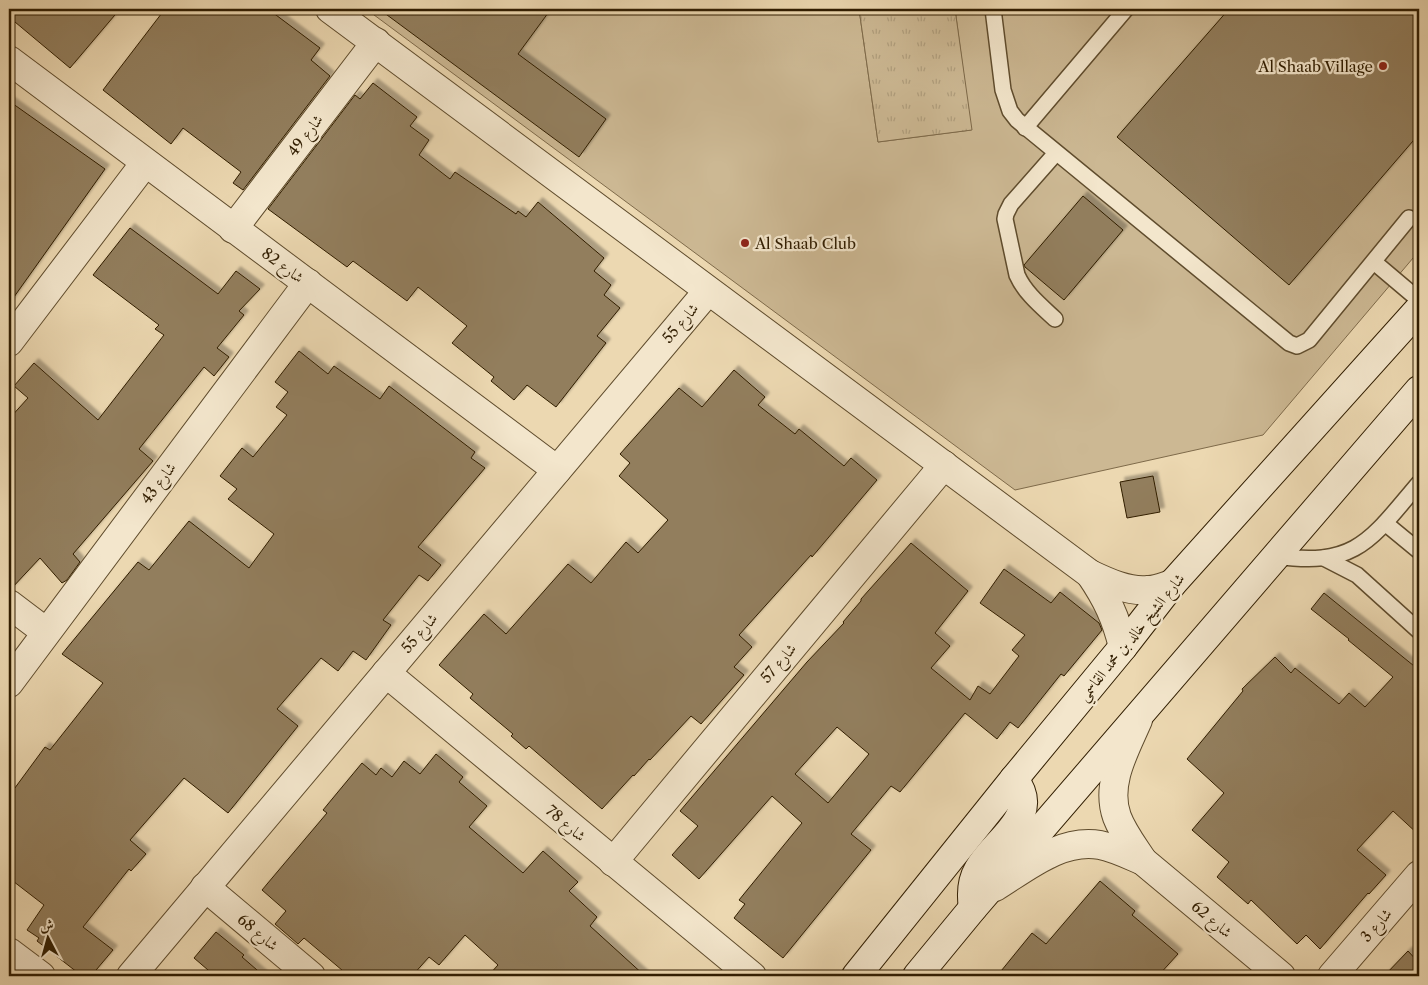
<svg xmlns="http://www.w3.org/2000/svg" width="1428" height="985" viewBox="0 0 1428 985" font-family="'Libre Caslon Text',Amiri,serif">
	<defs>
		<pattern id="park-tufts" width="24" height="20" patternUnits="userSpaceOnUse" patternTransform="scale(1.25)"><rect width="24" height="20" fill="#ccb893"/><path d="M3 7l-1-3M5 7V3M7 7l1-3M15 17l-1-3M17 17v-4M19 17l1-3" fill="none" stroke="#b09e7d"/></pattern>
		<filter id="shadow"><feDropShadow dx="4.5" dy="-4.5" stdDeviation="1" flood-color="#0004"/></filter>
	</defs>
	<rect width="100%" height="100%" fill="#ecd8b1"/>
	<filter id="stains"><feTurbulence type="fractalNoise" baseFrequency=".004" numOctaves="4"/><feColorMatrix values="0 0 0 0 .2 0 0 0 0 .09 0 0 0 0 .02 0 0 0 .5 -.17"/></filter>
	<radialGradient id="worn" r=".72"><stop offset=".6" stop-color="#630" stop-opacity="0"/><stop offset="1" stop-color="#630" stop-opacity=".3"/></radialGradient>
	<polygon fill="#ccb893" stroke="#7e6a4a" points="366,9 859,9 878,142 971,130 955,9 1419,9 1419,251 1263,435 1015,490"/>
	<polygon fill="url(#park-tufts)" stroke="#7e6a4a" points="859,9 955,9 972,130 878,142"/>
	<g fill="#927e5d" stroke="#301d01" fill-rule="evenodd" filter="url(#shadow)">
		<polygon points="9,9 120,9 70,68 9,17"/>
		<polygon points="165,9 268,9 320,48 311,60 330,76 243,190 233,183 241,172 183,128 171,144 103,90"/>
		<polygon points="379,9 551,9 518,54 606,119 579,157"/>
		<polygon points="1229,9 1419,9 1419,134 1289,285 1117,137"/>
		<polygon points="373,83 417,117 410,126 429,140 419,155 450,179 455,172 516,214 518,211 526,217 538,202 604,258 594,271 611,285 604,295 620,308 597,336 606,343 556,407 527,385 514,400 491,381 494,377 452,343 467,326 418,287 407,301 353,261 347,267 268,209 355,95 360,99"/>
		<polygon points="9,101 105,169 9,304"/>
		<polygon points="1083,196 1123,230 1064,300 1025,267 1024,265"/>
		<polygon points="130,228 218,294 236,271 260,289 239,311 244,315 217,348 229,357 214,376 204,367 139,449 153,461 73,554 80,562 67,580 62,583 40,558 11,589 9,589 9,419 28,398 14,386 34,363 98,420 164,335 155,329 159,325 93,275"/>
		<polygon points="299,351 328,374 334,366 380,399 389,386 475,452 471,458 485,468 418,547 441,565 428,581 419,575 383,620 391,625 366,660 353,651 338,671 321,658 277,709 298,726 228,813 184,778 130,840 146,854 131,871 129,869 83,927 113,950 91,976 82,976 37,941 39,938 27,930 44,905 9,878 9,796 45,747 50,750 103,683 62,654 138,562 149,570 189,521 249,568 274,534 228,499 237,489 220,476 242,448 253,457 287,415 276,407 288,392 275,382"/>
		<polygon points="734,370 765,397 758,405 795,434 799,429 844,466 851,458 877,480 812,557 811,555 739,635 752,647 734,667 744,675 701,724 691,716 650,760 649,759 634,776 633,775 602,809 529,746 526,749 511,736 513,734 470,698 473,694 439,665 484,614 506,634 568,564 591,583 626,542 638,553 668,520 619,476 630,463 620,454 679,388 702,407"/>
		<polygon points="1153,476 1160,512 1127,518 1120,482"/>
		<path d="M911,543l57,48 -33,42 15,13 -19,22 39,32 8,-14 12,8 29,-38 -7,-6 13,-15 -45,-32 24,-34 47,34 9,-11 39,31 3,7 -38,46 -3,-2 -43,54 -8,-6 -13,17 -32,-26 -65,79 -9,-6 -40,48 20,16 -88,108 -49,-40 11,-14 -6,-4 63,-77 -30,-27 -73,83 -27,-24 26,-29 -18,-15 127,-149 37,-39 -1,-1 18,-21v-2zM837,727l32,27 -41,49 -33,-29z"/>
		<polygon points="1324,593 1419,670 1419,835 1393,811 1357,850 1386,875 1369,894 1368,893 1320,949 1306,935 1297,944 1251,900 1248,904 1217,877 1229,862 1192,830 1224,793 1187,759 1243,691 1242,689 1275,657 1291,673 1295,668 1339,704 1349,693 1365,707 1393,677 1348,640 1349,639 1311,609"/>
		<polygon points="436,754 463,777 459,782 487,806 469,827 523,873 543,851 578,882 569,891 597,917 590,926 645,976 488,976 498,965 465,935 439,965 429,957 412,976 349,976 304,938 298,944 275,924 286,911 262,890 327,813 323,810 362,763 376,775 381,768 392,777 404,761 420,774"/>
		<polygon points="1100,881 1135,911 1132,915 1178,954 1158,976 997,976 1032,933 1046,944"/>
		<polygon points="216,932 244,955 242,957 264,976 215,976 194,958"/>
		<polygon points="1408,951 1419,963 1419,976 1384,976"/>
	</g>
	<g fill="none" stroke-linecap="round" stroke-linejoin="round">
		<g stroke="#5f4c2d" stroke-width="18">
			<g id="service">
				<polyline points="993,9 1003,90 1010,111 1017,120 1289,343 1297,346 1309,340 1409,218"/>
				<polyline points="1025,128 1126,9"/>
				<polyline points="1374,262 1419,300"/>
				<path d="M1055,319c-14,-13 -30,-26 -38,-44l-12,-56 1,-5 5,-10 45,-51"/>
				<polyline points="1385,523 1419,551"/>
				<path d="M1277,556c80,12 95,-18 142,-73"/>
				<polyline points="1324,558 1357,575 1419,631"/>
			</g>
		</g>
		<g stroke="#5f4c2d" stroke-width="30">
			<g id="minor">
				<path d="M330,9l760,565c17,8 38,18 58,16 8,0 17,-4 24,-6"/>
				<polyline points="9,60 557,470"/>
				<polyline points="233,229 376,42"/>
				<polyline points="9,342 145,163"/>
				<path d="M1090,574c17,25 26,44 33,73"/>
				<polyline points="9,604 46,632"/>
				<polyline points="386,673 752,976"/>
				<polyline points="9,683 308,283"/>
				<path d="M1138,720c-13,30 -33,64 -21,97 6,16 17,30 26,44"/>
				<polyline points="613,862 944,465"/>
				<polyline points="205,887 311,976"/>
				<path d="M995,887c31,-19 66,-49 105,-42 15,3 29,10 43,16l138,115"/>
				<polyline points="9,952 41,976"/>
				<polyline points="131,976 708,291"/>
				<polyline points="1332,976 1419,875"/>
			</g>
		</g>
		<g stroke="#301d01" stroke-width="30">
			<g id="secondary">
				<path d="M973,908c-2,-13 -2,-26 5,-38 17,-31 65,-53 36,-91"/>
				<polyline points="856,976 1014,779 1123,647 1172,584 1419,309"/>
				<polyline points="917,976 973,908 1419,390"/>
			</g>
		</g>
		<use href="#service" stroke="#f3e6cc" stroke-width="15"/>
		<use href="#minor" stroke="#f3e6cc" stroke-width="28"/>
		<use href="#secondary" stroke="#f3e6cc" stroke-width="28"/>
	</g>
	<g fill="#8f2418" stroke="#f3e6cc" stroke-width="2">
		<circle cx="1383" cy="66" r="5"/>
		<circle cx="745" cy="243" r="5"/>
	</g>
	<g text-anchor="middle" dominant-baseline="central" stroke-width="4.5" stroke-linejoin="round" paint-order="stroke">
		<g font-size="15" fill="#301d01" stroke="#f3e6cc" text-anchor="end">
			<text x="1373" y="66">Al Shaab Village</text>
			<text x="755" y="243" text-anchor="start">Al Shaab Club</text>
		</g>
		<g font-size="15" fill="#301d01" stroke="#f3e6cc">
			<text transform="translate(305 135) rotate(-53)">شارع 49</text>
			<text transform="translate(283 265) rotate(36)">شارع 82</text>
			<text transform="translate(680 323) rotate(-50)">شارع 55</text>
			<text transform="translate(158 483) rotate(-53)">شارع 43</text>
			<text transform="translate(419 633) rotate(-50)">شارع 55</text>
			<text transform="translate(1131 637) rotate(-51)">شارع الشيخ خالد بن محمد القاسمي</text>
			<text transform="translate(778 663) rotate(-50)">شارع 57</text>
			<text transform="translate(566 823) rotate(40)">شارع 78</text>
			<text transform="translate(1212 919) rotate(40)">شارع 62</text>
			<text transform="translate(1376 925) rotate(-49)">شارع 3</text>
			<text transform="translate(258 932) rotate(40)">شارع 68</text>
		</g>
	</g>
	<rect width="1428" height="985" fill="none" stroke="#ecd8b1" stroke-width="30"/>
	<rect x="10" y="10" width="1408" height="965" fill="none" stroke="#301d01" stroke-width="2.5"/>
	<rect x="15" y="15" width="1398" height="955" fill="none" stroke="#301d01"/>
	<g transform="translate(48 938) rotate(354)" stroke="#f3e6cc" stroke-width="4" paint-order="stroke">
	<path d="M0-4L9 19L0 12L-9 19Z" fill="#301d01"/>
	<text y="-8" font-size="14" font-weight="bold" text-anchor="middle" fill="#301d01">ش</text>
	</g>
	<rect width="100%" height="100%" filter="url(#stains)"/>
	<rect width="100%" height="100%" fill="url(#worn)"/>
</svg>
